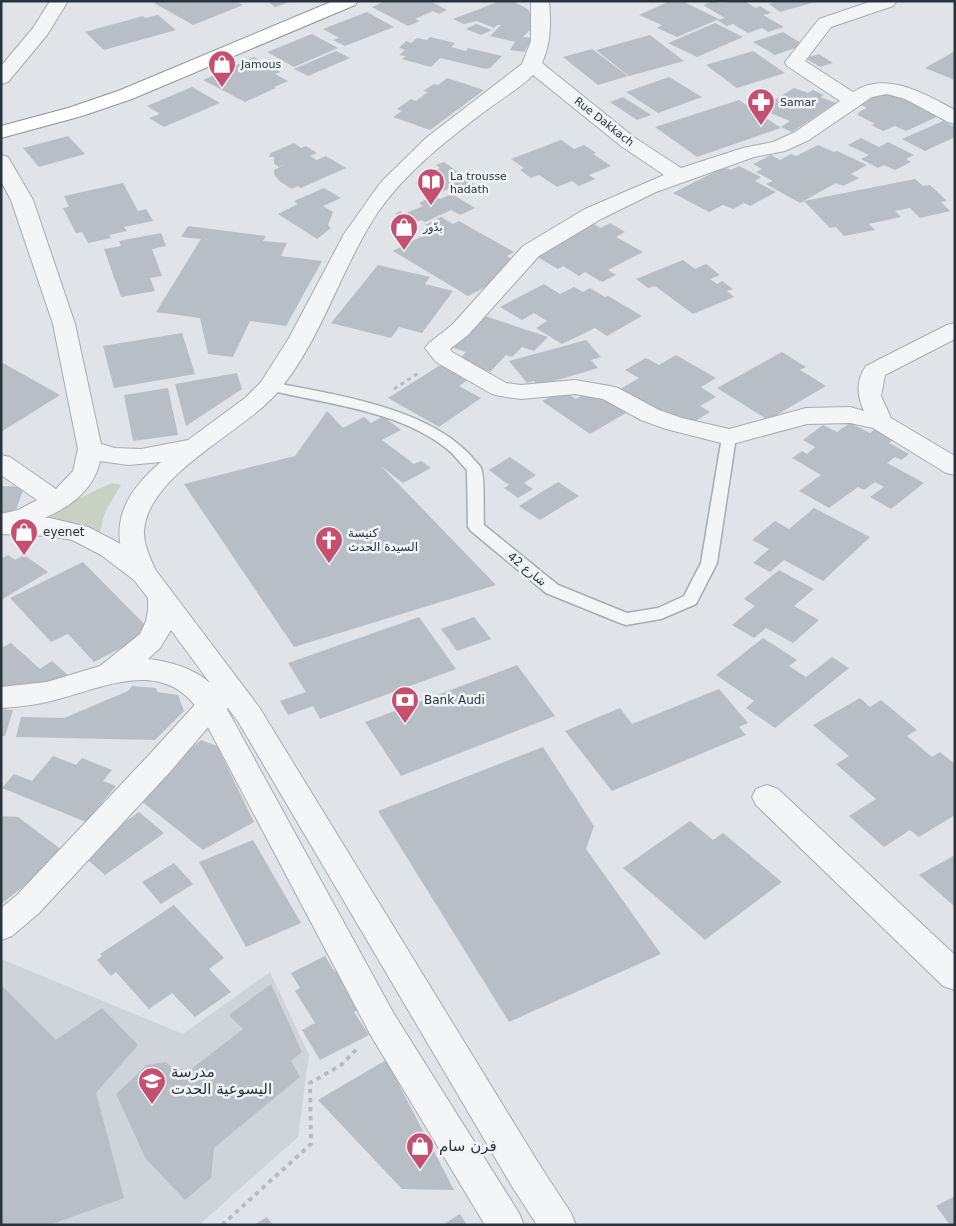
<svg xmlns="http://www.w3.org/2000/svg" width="956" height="1226" viewBox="0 0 956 1226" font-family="'DejaVu Sans','Noto Sans Arabic',sans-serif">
	<rect width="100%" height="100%" fill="#e0e4e8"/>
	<polygon fill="#cfd4da" points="1,959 183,1034 270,972 309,1055 298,1137 199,1225 1,1225"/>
	<polygon fill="#c8d1c2" points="112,483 121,485 105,512 100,532 95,534 47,520 43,515"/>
	<g fill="#b8bec5">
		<polygon points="159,1 235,1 243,5 193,25 154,3"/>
		<polygon points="267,1 290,1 290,2 275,7"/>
		<polygon points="385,1 430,1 447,10 439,14 433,11 415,19 420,21 408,26 372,7"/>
		<polygon points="512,1 528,9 536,30 531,29 523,37 533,38 524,52 510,50 515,42 490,36 501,25 497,25 494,28 477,21 464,24 453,19 498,2"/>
		<polygon points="670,1 682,1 719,19 677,37 657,28 662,25 639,15"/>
		<polygon points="713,1 720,3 744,1 756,8 760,6 771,13 763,15 784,27 768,32 762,28 748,33 733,24 727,26 717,20 725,18 703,5"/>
		<polygon points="778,1 815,1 815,2 780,12 769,4"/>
		<polygon points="367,12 394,27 345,46 333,40 339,38 323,29"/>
		<polygon points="158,15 176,30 104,50 85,32 143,16 145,18"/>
		<polygon points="715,23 743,37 697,57 668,43"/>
		<polygon points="476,24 492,30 481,35 466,29"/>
		<polygon points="783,32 804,45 775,55 753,42"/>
		<polygon points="312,34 338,48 294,67 267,52"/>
		<polygon points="650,35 684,61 629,76 596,50"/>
		<polygon points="430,37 455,43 451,47 466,51 468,48 502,56 490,68 486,69 440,58 431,67 402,59 406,56 399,55 405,50 399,48 406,41 411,43 417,38 427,40"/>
		<polygon points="592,49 628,76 598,85 563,57"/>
		<polygon points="336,51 350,58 308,76 294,69"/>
		<polygon points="753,51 785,73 737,88 706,65"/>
		<polygon points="955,51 955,80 925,68"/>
		<polygon points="819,54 833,63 820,67 805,58"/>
		<polygon points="254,57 281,72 275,74 288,81 274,87 276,88 245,102 203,80"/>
		<polygon points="669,77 702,97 658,113 626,92"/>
		<polygon points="447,78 484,90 430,130 393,117 402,111 397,109 411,99 416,101 428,92 423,91 434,84 438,85"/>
		<polygon points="192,87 220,103 164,127 149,118 160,114 147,106"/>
		<polygon points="794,88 808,93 813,90 824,95 820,97 836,103 792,132 781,127 790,121 760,109"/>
		<polygon points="888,90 939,116 906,131 895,126 883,131 871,125 875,124 858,115 859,112 867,108 859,104"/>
		<polygon points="623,97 651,115 637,120 610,102"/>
		<polygon points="739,100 781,128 697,157 655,127"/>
		<polygon points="943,121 955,127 955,137 925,151 902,139"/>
		<polygon points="68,136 85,154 39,167 23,148"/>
		<polygon points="861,138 879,147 888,142 914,155 906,159 911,162 895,170 884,165 878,168 861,159 869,155 848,145"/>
		<polygon points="561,140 574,149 584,145 596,153 593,154 611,166 589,175 595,179 579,186 572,181 557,187 539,175 531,178 520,170 524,168 511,159"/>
		<polygon points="294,143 301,148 306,146 317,153 310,156 317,160 326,156 346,168 301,188 298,186 292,189 279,181 274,174 274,170 286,164 279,167 274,164 274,157 269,157 271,153"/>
		<polygon points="818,145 834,152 837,151 867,165 851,174 859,178 843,186 836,183 800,203 766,184 773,181 756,172 762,169 753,164 771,155 780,160 791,154 796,156"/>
		<polygon points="444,162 477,186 461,192 454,187 432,195 415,183 433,176 428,173 440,168 436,165"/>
		<polygon points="739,166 761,177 755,181 776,192 750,206 744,203 733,209 723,205 709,212 673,193 724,167 731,170"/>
		<polygon points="915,179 923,186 930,185 947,201 941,202 950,211 920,218 910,208 895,211 901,217 869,224 875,230 844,236 836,227 830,228 804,201"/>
		<polygon points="123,183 138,211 146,209 153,221 124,227 127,231 109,235 111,238 88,243 82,232 76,233 63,208 69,207 64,196"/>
		<polygon points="324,188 341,198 323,206 333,212 328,225 331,228 317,239 278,214 298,204 294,201"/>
		<polygon points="452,194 475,208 460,215 451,210 425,222 421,220 412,224 395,214 400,211 404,214 423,206 419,203 434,196 440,199"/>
		<polygon points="441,217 453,224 459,221 514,252 507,256 517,262 496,274 503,278 468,296 393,251 434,230 425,225"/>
		<polygon points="592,223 601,228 610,223 625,232 616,237 643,252 608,270 616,275 602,282 585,272 579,276 563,266 558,269 532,254"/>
		<polygon points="188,226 266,236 263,241 287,243 281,256 322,261 286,326 250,321 233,357 208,354 200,318 156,312 201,239 181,237"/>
		<polygon points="161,233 166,246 152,249 162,276 150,278 155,291 121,297 104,249 121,246 119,241"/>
		<polygon points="683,260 695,269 706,264 720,275 710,279 717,284 722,281 733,289 727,291 734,297 693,314 655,286 648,288 636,279"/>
		<polygon points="378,265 430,277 425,284 453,291 422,333 399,327 391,338 331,323"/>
		<polygon points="544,284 560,294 574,287 583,292 590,288 605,297 608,296 642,316 607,336 595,328 562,344 536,328 547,321 534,313 522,320 500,307"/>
		<polygon points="482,315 548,337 534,351 522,347 512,357 506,355 490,372 457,361 466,352 451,347"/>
		<polygon points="182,333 195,374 114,388 103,346"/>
		<polygon points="586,340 601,357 591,360 598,368 537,386 534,381 527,383 509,361"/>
		<polygon points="782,352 806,367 800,370 826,386 768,420 717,388"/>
		<polygon points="676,355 716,378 701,387 716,397 700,406 710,412 692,423 683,418 677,422 644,402 639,405 617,391 639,378 625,370 646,358 659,365"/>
		<polygon points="3,363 60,395 1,432 1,364"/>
		<polygon points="442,364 469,379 459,386 481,398 439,427 388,398"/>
		<polygon points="237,373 242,389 186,426 175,384"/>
		<polygon points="168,388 178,435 133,441 124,395"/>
		<polygon points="562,390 576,399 591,391 626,413 590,434 542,401"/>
		<polygon points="327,411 343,428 364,417 371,423 383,416 401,430 382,440 414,464 421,461 431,468 403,483 381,466 496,585 294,647 184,484 295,456"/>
		<polygon points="850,423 870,433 878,427 897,437 889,443 909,454 901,460 895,457 887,463 924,483 891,509 870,497 884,487 875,482 864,490 858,487 829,508 799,491 821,475 792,458 802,451 807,454 815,447 803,440 823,425 837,432"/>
		<polygon points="510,457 536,475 524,483 533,489 518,498 504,488 509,485 489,470"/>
		<polygon points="558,482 579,496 540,520 519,506"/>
		<polygon points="1,486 24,487 15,513 1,513"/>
		<polygon points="814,508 870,537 823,581 784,560 770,572 753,563 769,549 752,540 775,521 789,529"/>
		<polygon points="8,555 15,560 24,555 48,572 1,600 1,559"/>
		<polygon points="83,562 152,632 94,662 68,634 51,642 10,598"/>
		<polygon points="779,570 814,589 794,606 819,620 793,643 766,628 754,638 732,625 755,606 744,599"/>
		<polygon points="419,617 456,669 320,719 313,706 288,715 280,701 306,692 288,663"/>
		<polygon points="474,617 491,639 457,651 441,629"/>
		<polygon points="763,638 797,660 789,666 806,677 832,657 849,668 775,728 746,708 754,701 716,675"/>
		<polygon points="11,643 40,669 52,661 68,675 56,682 1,690 1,648"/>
		<polygon points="517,665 555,716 401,776 365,722"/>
		<polygon points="132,686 156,688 157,692 178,695 184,711 155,740 16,737 21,717 64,718 128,691"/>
		<polygon points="719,689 748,723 739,727 746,735 612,791 565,731 620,708 632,724"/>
		<polygon points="860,698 870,707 881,700 917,730 907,736 932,757 940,752 955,764 955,815 919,837 910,830 884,847 849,816 876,799 836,764 849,756 813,725"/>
		<polygon points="1,709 13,710 5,736 1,736"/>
		<polygon points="201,740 217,746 254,822 203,850 135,796"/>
		<polygon points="543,747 594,826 586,849 661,954 509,1022 378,811"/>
		<polygon points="53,756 76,765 82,758 112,770 103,781 116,786 86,822 2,788 14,774 32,781"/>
		<polygon points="139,812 164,833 105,875 80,853"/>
		<polygon points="1,816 18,817 66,853 1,904"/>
		<polygon points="690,821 713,840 723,833 782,882 705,940 623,868"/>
		<polygon points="253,840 301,923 246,947 199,862"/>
		<polygon points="955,855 955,907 919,875"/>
		<polygon points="174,863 193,884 161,904 142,882"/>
		<polygon points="174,905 224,958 209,969 231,992 195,1017 172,993 149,1009 116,972 111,976 97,960 102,956 100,954"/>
		<polygon points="325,956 335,972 342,968 366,1006 354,1012 369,1035 320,1060 302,1030 315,1023 295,991 300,988 291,973"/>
		<polygon points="271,984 302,1052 291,1061 300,1077 214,1148 211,1178 185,1200 146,1159 116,1094 147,1065 166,1062 181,1077 243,1029 229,1015"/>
		<polygon points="1,985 56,1040 102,1008 138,1045 96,1093 124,1198 50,1225 1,1225"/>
		<polygon points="386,1060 454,1190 402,1189 318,1100"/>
		<polygon points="955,1196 955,1225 950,1225 936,1206"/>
		<polygon points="460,1214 467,1225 442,1225"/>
		<polygon points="267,1217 273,1225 254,1225"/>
	</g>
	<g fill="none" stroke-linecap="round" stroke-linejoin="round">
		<g stroke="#a6acb2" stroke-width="3">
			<path id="service" d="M270,382c62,12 157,25 201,74 3,4 8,8 10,12 4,9 2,45 3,57l74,60 69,28 31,-5 26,-12 17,-33 21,-126 2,-3h10l2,3 -19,126 -21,41 -35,15 -35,6 -6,-2 -74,-30 -75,-62 -3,-4 -1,-57c-7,-7 -13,-16 -21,-22 -50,-39 -122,-44 -181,-59l-2,-3 2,-3z"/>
		</g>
		<g stroke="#a6acb2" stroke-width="2">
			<g id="minor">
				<polygon points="50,1 68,1 47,35 8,82 1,84 1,66 33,28"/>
				<path d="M531,1h18c2,22 2,42 -7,62l93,75 46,30 62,-20 30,-6 22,-10 45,-31 -53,-35 -2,-4 34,-43 53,-18 24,1 -3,4 -62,21 -26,34 48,31c33,-22 72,2 102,18v14l-7,-2 -43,-23 -18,-5 -15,3 -63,43 -24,11 -31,6 -98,35 -55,27 -62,37 -71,79 -18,14 2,3 54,31 15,2 54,-5 35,6 8,2 41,22 23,8 47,11 77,-21 44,-1 14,4c-7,-15 -8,-31 2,-45l81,-41 8,-2v16l-70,36 -4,21 10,22 64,38v19l-9,-2 -73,-45 -23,-5 -43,1 -78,21 -63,-16 -25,-9 -38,-21 -28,-5 -54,5 -21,-3 -8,-2 -56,-32 -11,-14 4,-5 23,-18 71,-79 62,-37 79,-34 -43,-29 -88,-71c-13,13 -30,23 -45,34 -40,30 -81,62 -110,103 -38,57 -56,128 -101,181 -36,41 -129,81 -133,138 -1,14 8,30 13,43l-3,6 -10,3 -10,-3c-28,-47 -14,-84 27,-118l-33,3 -28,-4c-9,44 -60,61 -99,71v-18l17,-4 19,-10 -36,-25v-20l9,2 46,32 17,-18 5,-22 -25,-125 -42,-124 -10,-19v-26l7,2 25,43 42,124 26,120 14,4 26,1 47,-9 57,-42 16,-16 28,-44 55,-104 37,-52 45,-44 96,-74 9,-23z"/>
				<polygon points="231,683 241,686 245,693 241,700 221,712 170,772 39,913 12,936 1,940 1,908 17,895 148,756 201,698 221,686"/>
				<polygon points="767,785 778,789 955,955 955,990 943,986 756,805 752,797 756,789"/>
			</g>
		</g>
		<g stroke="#a6acb2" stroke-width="2">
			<path id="tertiary" d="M1,516l49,2 38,9 31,16 35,25 105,139 280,457 32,49 5,12h-39l-24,-37 -274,-465 -17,-23 172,314 125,199 5,12h-39l-115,-191 -169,-320c-36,-58 -95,-27 -146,-14 -18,5 -36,7 -54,8v-21l46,-5 53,-16 40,-32 6,-13 2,-11v-12l-14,-18 -33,-25 -29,-15 -22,-4 -49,-2zM171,630l39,53c-15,-14 -41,-22 -62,-24l12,-11z"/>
		</g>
		<g stroke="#89949e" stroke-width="2">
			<polygon id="trunk" points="333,1 358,1 355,5 132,99 82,116 1,138 1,126 68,108 118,91"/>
		</g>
		<polyline stroke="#b7bbc0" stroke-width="3" stroke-dasharray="4 4" stroke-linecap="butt" points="394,389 420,372"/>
		<polyline stroke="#b7bbc0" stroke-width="4" stroke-dasharray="4.5 4.5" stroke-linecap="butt" points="222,1225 311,1144 310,1083 341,1065 357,1049"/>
		<use href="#service" fill="#f3f5f7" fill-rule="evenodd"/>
		<use href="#minor" fill="#f3f5f7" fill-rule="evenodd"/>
		<use href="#tertiary" fill="#f3f5f7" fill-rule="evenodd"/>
		<use href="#trunk" fill="#fff" fill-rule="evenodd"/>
	</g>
	<defs>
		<g id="shop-pin" transform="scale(1.4375)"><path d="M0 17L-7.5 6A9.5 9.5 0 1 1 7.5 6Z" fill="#c44f6e" stroke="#f0f3f6"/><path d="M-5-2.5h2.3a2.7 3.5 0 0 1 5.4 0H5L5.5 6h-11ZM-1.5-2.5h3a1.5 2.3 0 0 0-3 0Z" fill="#fff"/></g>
		<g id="pharmacy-pin" transform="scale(1.4375)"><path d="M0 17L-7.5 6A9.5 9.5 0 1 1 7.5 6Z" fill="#c44f6e" stroke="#f0f3f6"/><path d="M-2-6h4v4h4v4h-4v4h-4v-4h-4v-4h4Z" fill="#fff"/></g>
		<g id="library-pin" transform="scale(1.4375)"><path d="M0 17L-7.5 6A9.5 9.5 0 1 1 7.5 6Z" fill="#c44f6e" stroke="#f0f3f6"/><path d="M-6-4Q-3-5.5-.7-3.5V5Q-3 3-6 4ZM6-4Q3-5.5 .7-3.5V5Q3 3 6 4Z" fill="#fff"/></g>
		<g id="church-pin" transform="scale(1.4375)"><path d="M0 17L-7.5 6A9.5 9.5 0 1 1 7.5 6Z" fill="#c44f6e" stroke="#f0f3f6"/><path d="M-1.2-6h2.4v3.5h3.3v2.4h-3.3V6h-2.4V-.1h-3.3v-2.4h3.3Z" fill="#fff"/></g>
		<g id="bank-pin" transform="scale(1.4375)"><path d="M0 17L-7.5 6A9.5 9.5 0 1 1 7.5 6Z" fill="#c44f6e" stroke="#f0f3f6"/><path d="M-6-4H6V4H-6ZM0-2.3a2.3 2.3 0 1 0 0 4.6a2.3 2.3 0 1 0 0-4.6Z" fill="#fff"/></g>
		<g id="school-pin" transform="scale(1.4375)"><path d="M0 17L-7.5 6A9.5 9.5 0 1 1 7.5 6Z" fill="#c44f6e" stroke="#f0f3f6"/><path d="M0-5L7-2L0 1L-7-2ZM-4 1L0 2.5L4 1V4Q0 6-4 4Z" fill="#fff"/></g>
	</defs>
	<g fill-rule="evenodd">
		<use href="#shop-pin" x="222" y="64"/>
		<use href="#pharmacy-pin" x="761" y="102"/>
		<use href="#library-pin" x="431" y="182"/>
		<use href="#shop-pin" x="404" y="227"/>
		<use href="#shop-pin" x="24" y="532"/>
		<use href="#church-pin" x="329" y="540"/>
		<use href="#bank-pin" x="405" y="700"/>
		<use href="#school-pin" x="152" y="1081"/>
		<use href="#shop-pin" x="420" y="1146"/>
	</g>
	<g text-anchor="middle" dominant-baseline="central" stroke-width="5" stroke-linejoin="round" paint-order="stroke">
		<g font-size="11" fill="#2a343e" stroke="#f0f3f6" text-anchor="start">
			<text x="241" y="64">Jamous</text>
			<text x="780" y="102">Samar</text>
			<text x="450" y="176">La trousse<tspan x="450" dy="13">hadath</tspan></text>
			<text x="423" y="227">بدّور</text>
		</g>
		<g font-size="11" fill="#2a343e" stroke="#f0f3f6">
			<text transform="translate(604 122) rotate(38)">Rue Dakkach</text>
		</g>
		<g font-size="12" fill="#2a343e" stroke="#f0f3f6" text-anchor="start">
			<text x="43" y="532">eyenet</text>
			<text x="348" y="533">كنيسة<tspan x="348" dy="14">السيدة الحدث</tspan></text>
			<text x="424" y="700">Bank Audi</text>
		</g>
		<g font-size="12" fill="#2a343e" stroke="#f0f3f6">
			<text transform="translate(527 569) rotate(39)">شارع 42</text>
		</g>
		<g font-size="15" fill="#2a343e" stroke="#f0f3f6" text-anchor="start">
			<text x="171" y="1072">مدرسة<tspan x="171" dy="17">اليسوعية الحدت</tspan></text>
			<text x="439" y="1146">فرن سام</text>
		</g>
	</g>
	<rect width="956" height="1226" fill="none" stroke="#2a343e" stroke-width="5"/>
</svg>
